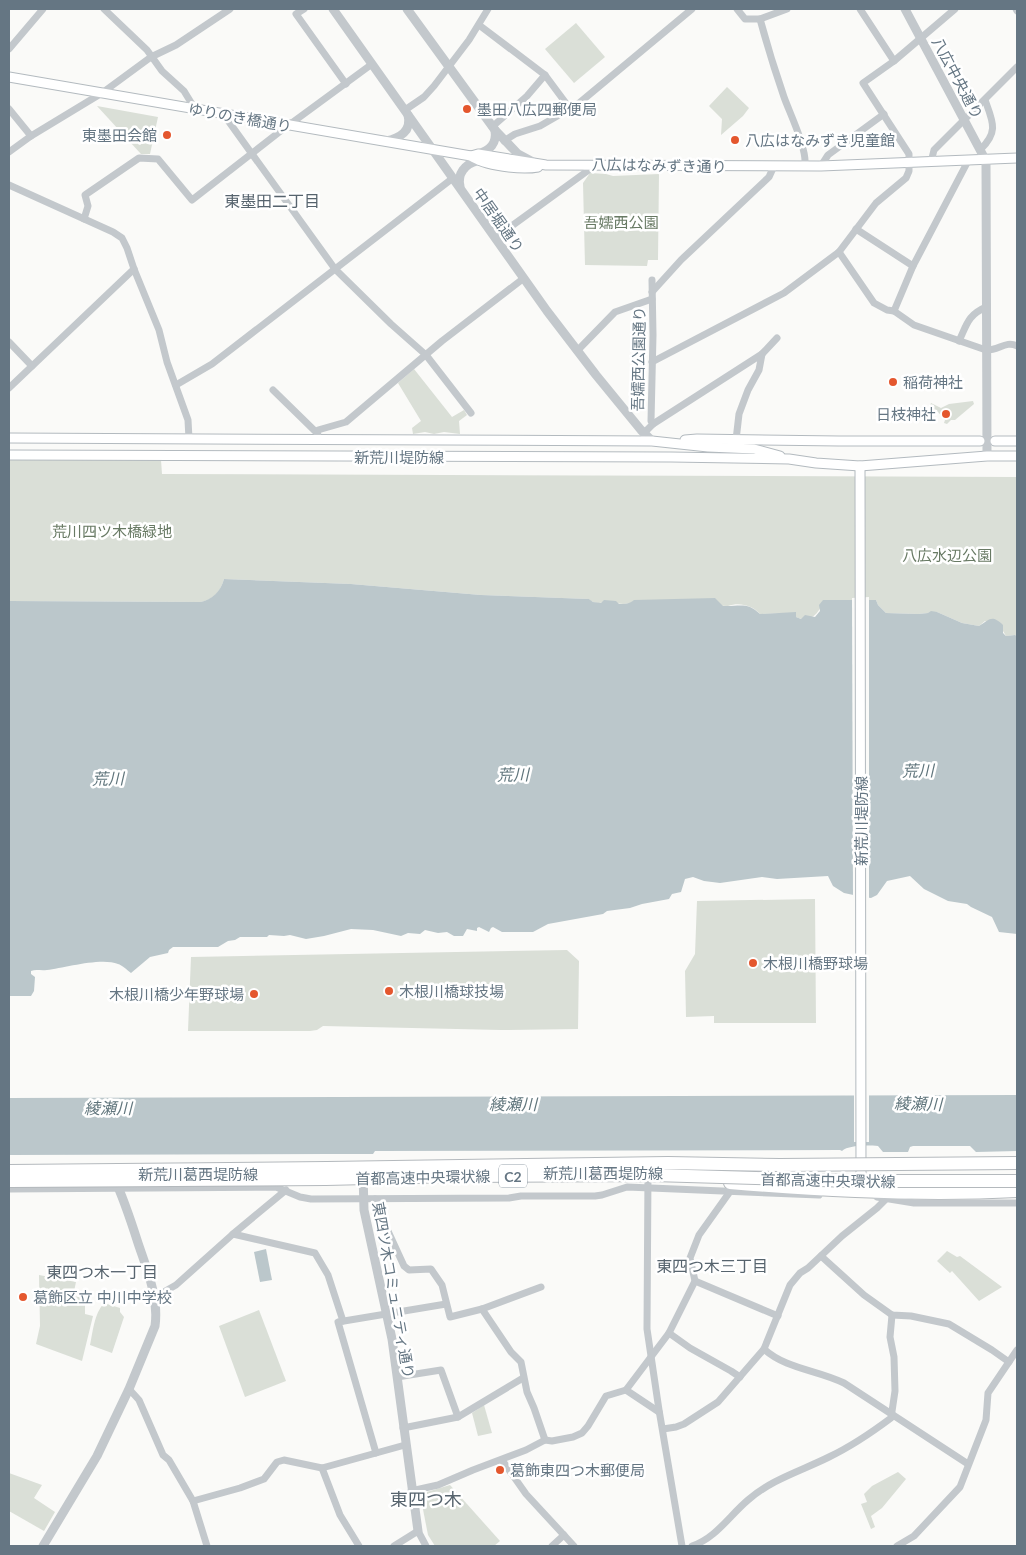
<svg xmlns="http://www.w3.org/2000/svg" width="1026" height="1555" viewBox="0 0 1026 1555" font-family="Lato,'Noto Sans JP',sans-serif">
	<rect width="100%" height="100%" fill="#fafaf8"/>
	<g fill="#dadfd7">
		<polygon points="576,23 605,57 574,83 545,49"/>
		<polygon points="727,87 749,108 743,116 721,135 722,119 709,106"/>
		<polygon points="97,106 158,117 150,154 141,154"/>
		<polygon points="590,173 606,174 613,176 659,174 658,260 648,260 647,266 585,265 583,183"/>
		<polygon points="414,369 452,417 464,410 467,415 459,421 460,434 444,432 434,434 425,432 413,434 412,428 421,421 398,383"/>
		<polygon points="973,401 974,404 955,420 951,420 947,424 944,423 945,420 938,412 936,412 929,408 931,403 941,408 949,404"/>
		<path d="M9,459l152,1 1,14 855,3v159l-2,-1 -9,1 -3,-5 -18,-10 -6,5 -17,-3 -25,-11 -19,2 -32,-1 -8,-8 -2,-5h-52c-5,13 -13,24 -28,17v-4l-36,1c-8,-9 -21,-12 -32,-8l-97,-3 -8,1 -19,-2c-5,2 -12,1 -15,-3l-108,-4 -130,-11 -127,-5c-3,12 -11,21 -24,23l-191,-1z"/>
		<polygon points="815,899 816,1023 714,1023 714,1016 686,1017 685,971 695,954 697,901"/>
		<polygon points="567,950 579,961 578,1029 501,1030 323,1026 317,1030 310,1031 188,1031 191,957"/>
		<polygon points="947,1251 957,1257 960,1256 1002,1287 979,1301 952,1271 950,1273 937,1261"/>
		<polygon points="39,1275 76,1282 73,1296 85,1298 85,1314 93,1316 82,1361 36,1344 40,1326"/>
		<path d="M104,1303l16,5v4l4,5 -12,36 -22,-8c3,-14 4,-31 14,-42z"/>
		<polygon points="259,1310 286,1381 245,1397 219,1326"/>
		<polygon points="484,1405 492,1433 478,1436 472,1413"/>
		<polygon points="898,1472 906,1479 882,1508 871,1516 875,1527 871,1529 861,1504 867,1502 864,1494 872,1486"/>
		<polygon points="9,1473 42,1485 34,1498 55,1512 44,1531 9,1511"/>
		<polygon points="450,1485 500,1541 494,1546 435,1546 428,1535 420,1494"/>
	</g>
	<g fill="#bbc7cb">
		<path d="M224,579l127,5 130,11 108,4 4,3 8,1 3,-3 12,1 3,3c5,0 11,0 15,-4l81,-2 8,8c15,1 24,-5 37,8l36,-2v5l5,2 4,-4 10,2 5,-6 -1,-6 4,-5h53l2,5 8,8 32,1 10,-1 3,-2 6,1 25,11 17,3c11,-6 12,-12 24,-1v8l3,3 9,-1 2,1v298l-18,-2 -7,-15 -21,-10 -4,-3 -19,-3 -24,-12 -14,-13 -23,5 -10,14 -6,3 -8,-1 -19,-4 -11,-7 -5,-10 -51,3 -15,-2 -42,6 -16,-2 -11,-4 -8,2 -4,13 -9,2 -3,5 -27,5 -12,4 -23,3 -4,3 -55,10 -15,8h-31l-9,-5 -2,1 -2,4 -10,-5 -2,1v3l-10,-2 -4,7h-9l-7,-4 -9,1 -13,-3 -5,4 -12,-1 -7,3 -28,-6 -22,-1 -27,7 -18,3 -16,-4 -6,1 -15,-1 -2,2h-27l-5,3 -7,1 -10,6h-45l-4,3 -1,3 -18,4 -19,16c-4,-3 -9,-8 -13,-9 -17,-7 -54,4 -71,6 -6,1 -11,-1 -16,1v3l4,3 -1,14 -3,5h-22v-395l191,1c12,-2 21,-11 24,-23z"/>
		<path d="M1017,1095v56l-41,1 -6,-6h-57l-3,1 -2,5h-25l-5,-6c-10,-1 -30,-1 -36,5l-2,-1 -465,1 -2,3h-45l-319,1v-57z"/>
		<polygon points="266,1249 272,1280 260,1282 254,1252"/>
	</g>
	<g fill="#fafaf8">
		<polygon points="869,597 869,900 853,898 852,598"/>
		<rect x="854" y="1093" width="15" height="49"/>
	</g>
	<g fill="none" stroke-linecap="round" stroke-linejoin="round">
		<g stroke="#b3babf" stroke-width="11">
			<g id="secondary">
				<polyline points="9,77 471,156 478,154 546,165 821,166 1017,158"/>
				<path d="M471,156c13,10 51,14 67,11"/>
				<polyline points="9,438 652,441 708,447 754,449 780,456"/>
				<polyline points="685,440 697,439 839,441 980,441"/>
				<polyline points="995,441 1017,441"/>
				<polyline points="9,455 671,457 789,459 816,463 860,466 987,456 1017,456"/>
				<polyline points="860,466 861,1176"/>
			</g>
		</g>
		<g stroke="#b4b9bd" stroke-width="14">
			<path id="motorway" d="M730,1183c94,8 193,13 287,8"/>
		</g>
		<g stroke="#c3c8cc" stroke-width="7">
			<polyline points="104,9 147,50 162,71 184,91 195,109"/>
			<polyline points="304,9 296,14 346,84"/>
			<polyline points="737,9 745,19 760,19 787,9"/>
			<polyline points="860,9 894,61"/>
			<polyline points="1016,9 1017,11"/>
			<path d="M760,19c7,26 15,52 24,78 6,17 23,51 21,69"/>
			<polyline points="479,25 545,75 571,110"/>
			<polyline points="9,49 43,9"/>
			<polyline points="9,109 31,136"/>
			<polyline points="405,110 424,97 434,86 469,40 488,9"/>
			<polyline points="224,115 335,269 391,324 426,355 471,413"/>
			<polyline points="492,127 527,96 545,75"/>
			<polyline points="504,141 515,134 540,126 578,104 692,9"/>
			<path d="M980,150c19,-18 13,-28 5,-50"/>
			<polyline points="9,152 31,136 102,93 151,57 176,45 230,9"/>
			<polyline points="931,162 934,150 1017,67"/>
			<polyline points="821,166 828,155 884,114"/>
			<polyline points="9,185 113,232 122,238 127,248 134,269 159,330 167,362 188,420 189,439"/>
			<polyline points="84,219 88,206 85,195 139,158 158,159 192,200 278,133 372,64"/>
			<polyline points="856,229 913,266"/>
			<polyline points="495,238 597,164"/>
			<path d="M839,252l35,51 13,7 7,1 20,14 72,25c12,1 20,-10 31,-4"/>
			<polyline points="652,292 681,260 769,177 774,166"/>
			<polyline points="894,311 913,266 968,161"/>
			<path d="M959,341c8,-17 9,-26 27,-34"/>
			<polyline points="9,342 32,366"/>
			<polyline points="577,351 615,312 652,299"/>
			<polyline points="652,362 784,293 839,252 876,203 906,178 909,171 909,154 863,83 894,61 955,9"/>
			<polyline points="176,385 212,364 453,178"/>
			<polyline points="9,388 134,269"/>
			<polyline points="273,390 317,433"/>
			<polyline points="653,424 762,354 777,338"/>
			<polyline points="644,433 653,424 651,421 653,335 652,280"/>
			<polyline points="317,439 318,430 346,422 442,341 524,278"/>
			<polyline points="736,440 739,414 748,390 759,370 762,354"/>
			<polyline points="648,1173 647,1329 659,1410 682,1546"/>
			<polyline points="9,1189 276,1187 300,1197 311,1199 509,1198 521,1196 595,1196 602,1195 627,1187 819,1195"/>
			<polyline points="877,1197 914,1203 1017,1203"/>
			<polyline points="375,1199 376,1205 404,1266 409,1270 431,1269 442,1285 450,1317 482,1309 541,1287"/>
			<polyline points="233,1234 286,1190"/>
			<polyline points="821,1256 864,1295 892,1315 911,1316 949,1324 992,1350 1009,1362"/>
			<polyline points="695,1281 778,1316"/>
			<polyline points="155,1297 176,1285 233,1234 315,1253 328,1275 343,1321"/>
			<polyline points="482,1309 511,1352 521,1362 527,1392 534,1408 545,1440"/>
			<polyline points="669,1333 690,1348 731,1371 740,1377"/>
			<path d="M764,1349c22,20 54,21 80,34l124,81"/>
			<polyline points="397,1377 441,1370 458,1417"/>
			<polyline points="129,1389 139,1400 163,1455 169,1460 193,1501 207,1546"/>
			<polyline points="659,1412 626,1390 669,1333 695,1281 690,1258 699,1235 729,1193"/>
			<polyline points="403,1428 458,1417 523,1378"/>
			<polyline points="663,1429 676,1427 684,1424 718,1402 764,1349 790,1285 800,1273 808,1268 842,1236 877,1208 887,1198"/>
			<polyline points="376,1453 338,1322 446,1304"/>
			<polyline points="502,1460 526,1494 574,1546"/>
			<polyline points="322,1468 340,1515 359,1546"/>
			<polyline points="411,1491 438,1485 473,1470 526,1450 545,1440 552,1441 573,1437 582,1433 588,1426 606,1396 626,1390"/>
			<polyline points="193,1501 240,1488 264,1479 277,1462 284,1460 322,1468 405,1445"/>
			<polyline points="394,1546 418,1531 426,1546"/>
			<polyline points="552,1546 564,1535"/>
			<path d="M692,1546c24,-8 37,-30 56,-46 24,-21 53,-29 81,-43 23,-11 42,-24 62,-39l4,-27 -1,-34 -4,-20 2,-22"/>
			<polyline points="897,1546 914,1536 960,1487 986,1420 988,1393 1017,1350"/>
		</g>
		<g stroke="#c3c8cc" stroke-width="9">
			<polyline points="333,9 547,311 596,375 641,430 652,441"/>
			<polyline points="407,9 495,130 518,154 531,161"/>
			<polyline points="905,9 986,161 987,456"/>
			<path d="M386,141c14,-3 26,-10 22,-26"/>
			<path d="M478,154c12,-4 19,-10 17,-24"/>
			<path d="M460,186c-3,-12 5,-22 17,-25"/>
			<polyline points="363,1173 364,1210 392,1339 418,1531"/>
			<path d="M43,1546l54,-90 32,-67 26,-63c4,-28 -8,-56 -17,-83 -7,-22 -14,-44 -24,-65"/>
		</g>
		<use href="#secondary" stroke="#fff" stroke-width="9"/>
		<use href="#motorway" stroke="#fff" stroke-width="12"/>
		<g stroke="#b4b9bd" stroke-width="14" stroke-linecap="butt">
			<g id="motorway-bridge">
				<polyline points="9,1171 327,1168 668,1163 780,1165 1017,1163"/>
				<polyline points="9,1181 326,1179 451,1176 653,1175 852,1181 1017,1181"/>
			</g>
		</g>
		<use href="#motorway-bridge" stroke="#fff" stroke-width="12"/>
	</g>
	<g fill="#e4572e" stroke="#fff" stroke-width="2">
		<circle cx="467" cy="109" r="5"/>
		<circle cx="167" cy="135" r="5"/>
		<circle cx="735" cy="140" r="5"/>
		<circle cx="893" cy="382" r="5"/>
		<circle cx="946" cy="414" r="5"/>
		<circle cx="753" cy="963" r="5"/>
		<circle cx="389" cy="991" r="5"/>
		<circle cx="254" cy="994" r="5"/>
		<circle cx="23" cy="1297" r="5"/>
		<circle cx="500" cy="1470" r="5"/>
	</g>
	<g text-anchor="middle" dominant-baseline="central" stroke-width="5" stroke-linejoin="round" paint-order="stroke">
		<rect fill="#fff" stroke="#939fa8" stroke-width="1" x="499" y="1164.5" width="28" height="23" rx="4"/>
		<g font-size="14" font-weight="bold" fill="#657683">
			<text x="513" y="1176">C2</text>
		</g>
		<g font-size="15" fill="#657683" stroke="#fff">
			<text transform="translate(958 78) rotate(62)">八広中央通り</text>
			<text transform="translate(240 117) rotate(10)">ゆりのき橋通り</text>
			<text transform="translate(659 165) rotate(1)">八広はなみずき通り</text>
			<text transform="translate(499 220) rotate(55)">中居堀通り</text>
			<text transform="translate(638 359) rotate(-89)">吾嬬西公園通り</text>
			<text x="399" y="457">新荒川堤防線</text>
			<text transform="translate(861 821) rotate(-90)">新荒川堤防線</text>
			<text x="603" y="1173">新荒川葛西堤防線</text>
			<text x="198" y="1174">新荒川葛西堤防線</text>
			<text transform="translate(423 1177) rotate(-1)">首都高速中央環状線</text>
			<text transform="translate(828 1180) rotate(1)">首都高速中央環状線</text>
			<text transform="translate(394 1290) rotate(80)">東四ツ木コミュニティ通り</text>
		</g>
		<g font-size="15" fill="#657683" stroke="#fff" text-anchor="start">
			<text x="477" y="109">墨田八広四郵便局</text>
			<text x="157" y="135" text-anchor="end">東墨田会館</text>
			<text x="745" y="140">八広はなみずき児童館</text>
			<text x="903" y="382">稲荷神社</text>
			<text x="936" y="414" text-anchor="end">日枝神社</text>
			<text x="763" y="963">木根川橋野球場</text>
			<text x="399" y="991">木根川橋球技場</text>
			<text x="244" y="994" text-anchor="end">木根川橋少年野球場</text>
			<text x="33" y="1297">葛飾区立 中川中学校</text>
			<text x="510" y="1470">葛飾東四つ木郵便局</text>
		</g>
		<g font-size="15" fill="#687a64" stroke="#fff">
			<text x="621" y="222">吾嬬西公園</text>
			<text x="112" y="531">荒川四ツ木橋緑地</text>
			<text x="947" y="555">八広水辺公園</text>
		</g>
		<g font-size="16" fill="#57646e" stroke="#fff">
			<text x="272" y="200">東墨田二丁目</text>
			<text x="712" y="1265">東四つ木三丁目</text>
			<text x="102" y="1271">東四つ木一丁目</text>
		</g>
		<g font-size="16" font-style="italic" fill="#60757c" stroke="#fff">
			<text transform="translate(918 770) rotate(-1)">荒川</text>
			<text transform="translate(513 774) rotate(-1)">荒川</text>
			<text transform="translate(108 778) rotate(-1)">荒川</text>
			<text x="513" y="1103">綾瀬川</text>
			<text transform="translate(918 1103) rotate(1)">綾瀬川</text>
			<text x="108" y="1107">綾瀬川</text>
		</g>
		<g font-size="18" fill="#57646e" stroke="#fff">
			<text x="426" y="1499">東四つ木</text>
		</g>
	</g>
	<rect width="1026" height="1555" fill="none" stroke="#657683" stroke-width="20"/>
</svg>
